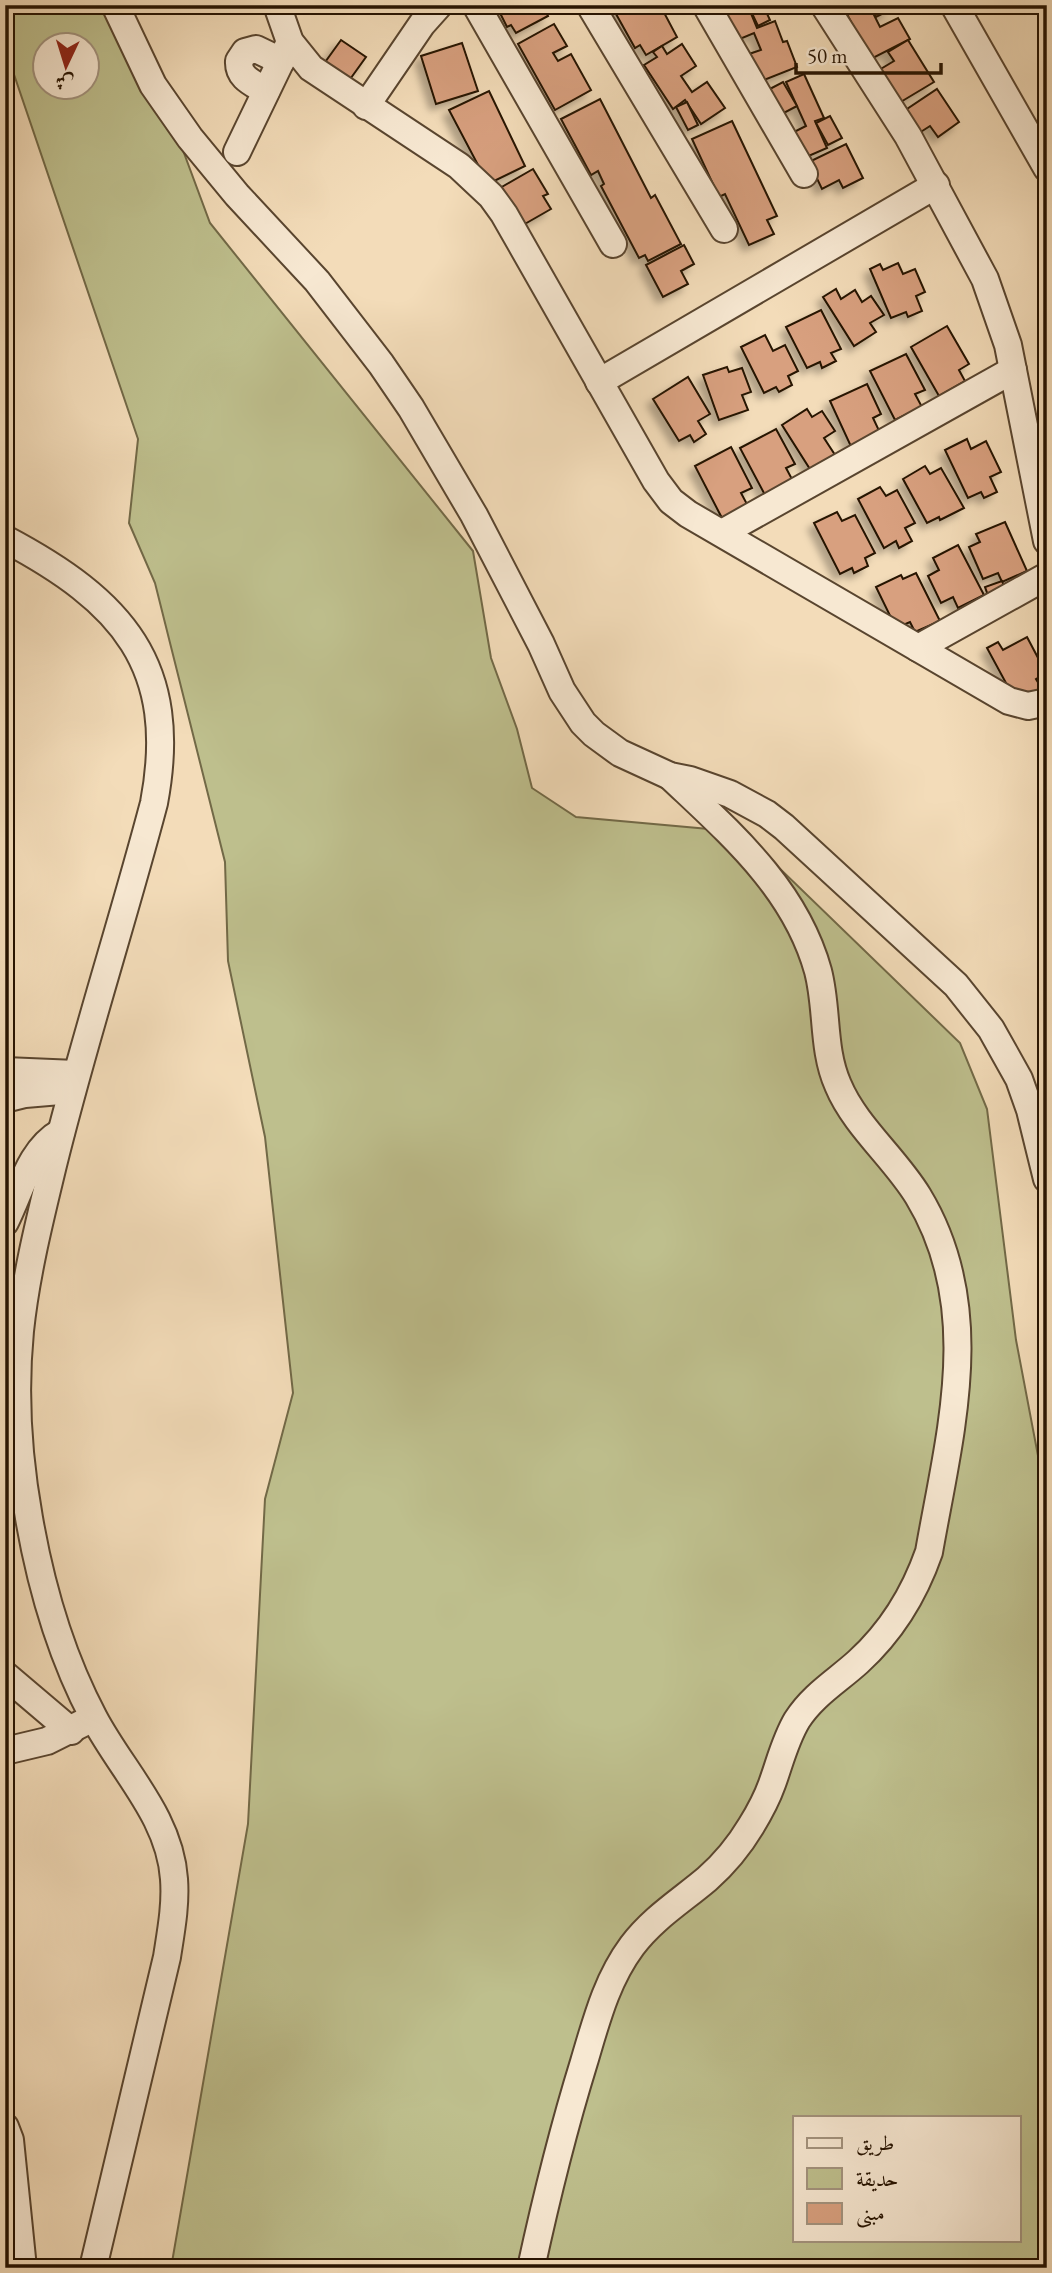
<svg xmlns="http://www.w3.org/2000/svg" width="1052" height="2273" viewBox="0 0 1052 2273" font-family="'EB Garamond',Amiri,serif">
	<defs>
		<filter id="shadow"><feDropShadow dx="-6" dy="6" stdDeviation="3.5" flood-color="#0004"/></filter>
	</defs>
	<rect width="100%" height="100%" fill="#f3dcb9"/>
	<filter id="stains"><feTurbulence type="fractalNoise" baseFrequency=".00286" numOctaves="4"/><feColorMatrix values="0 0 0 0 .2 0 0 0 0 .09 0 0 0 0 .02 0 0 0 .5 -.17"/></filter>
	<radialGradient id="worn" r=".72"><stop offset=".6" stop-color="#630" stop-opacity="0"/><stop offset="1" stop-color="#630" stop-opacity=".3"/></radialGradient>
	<path fill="#bebf8d" stroke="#726947" stroke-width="2" fill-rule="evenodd" d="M5,5h124l81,218 263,328 18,107 26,71 15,59 44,29 166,15 218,211 27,66 29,231 31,163v765h-876l77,-444 17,-325 28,-106 -28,-256 -37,-176 -3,-99 -70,-279 -26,-60 9,-84 -133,-391zM46,46h42v42h-42zM795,2117h224v123h-224z"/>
	<g fill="#d8a07f" stroke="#261301" stroke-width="2" filter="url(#shadow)">
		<polygon points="496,5 542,5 548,16 516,33 511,25 507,27"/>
		<polygon points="611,5 660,5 677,37 646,55 640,45 635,48"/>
		<polygon points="752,5 763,5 770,20 758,26 749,7"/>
		<polygon points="842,5 869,5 880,27 898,18 910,39 871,59"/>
		<polygon points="871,5 887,5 890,10 876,17"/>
		<polygon points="748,6 757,28 775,21 783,42 787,41 797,67 759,82 749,54 761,50 754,33 735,41 725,15"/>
		<polygon points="554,24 567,46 553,53 558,61 571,54 591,90 555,110 518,44"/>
		<polygon points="341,40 366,57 343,89 318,72"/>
		<polygon points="908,40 934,82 899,103 879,70 894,61 888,52"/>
		<polygon points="462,43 478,91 436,104 421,56"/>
		<polygon points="682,44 696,66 681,76 692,92 707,82 725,108 701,124 685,100 673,109 644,65 657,57 653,52 662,46 667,54"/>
		<polygon points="804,74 824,118 815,121 827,148 804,158 792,133 806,126 786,82"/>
		<polygon points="783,82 797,106 780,115 766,91"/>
		<polygon points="937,89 959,122 938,137 930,126 916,135 901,113"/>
		<polygon points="489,91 525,166 488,184 449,110"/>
		<polygon points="600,99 651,198 655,195 681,244 648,261 645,255 639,258 601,186 604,184 598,171 591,175 561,119"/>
		<polygon points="687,102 698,125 688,130 676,107"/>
		<polygon points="830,116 842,138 828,145 816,123"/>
		<polygon points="732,121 777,216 767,220 774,234 749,245 725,194 719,197 692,139"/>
		<polygon points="846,144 863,178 843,188 839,180 822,189 809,162"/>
		<polygon points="533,169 548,194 543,196 551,209 516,229 493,192"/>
		<polygon points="684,245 694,264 681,271 688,284 663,297 646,265"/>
		<polygon points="898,263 903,274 915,269 925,292 916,296 922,311 908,317 906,312 891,318 870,269 880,264 883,270"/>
		<polygon points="836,289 841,299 855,290 862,302 871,296 884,315 870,323 876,332 854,346 823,297"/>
		<polygon points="821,310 841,349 831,353 836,361 822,368 820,362 807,368 786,327"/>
		<polygon points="947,326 969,364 959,370 965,381 939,396 911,347"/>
		<polygon points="765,335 773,351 785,345 798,371 788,376 792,385 779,392 776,387 764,393 741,347"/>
		<polygon points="906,354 925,390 915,394 922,407 895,420 870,371"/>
		<polygon points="727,367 729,372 742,368 751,392 742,395 748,410 719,420 703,375"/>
		<polygon points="688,377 710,414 698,421 706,434 694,442 690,435 679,441 653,399"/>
		<polygon points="867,384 881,414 873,418 883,439 854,453 830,401"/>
		<polygon points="807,409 812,417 822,411 835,431 824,438 839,461 815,477 782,425"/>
		<polygon points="776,429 795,464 786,468 793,481 765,495 740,448"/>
		<polygon points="967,439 971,449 986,441 1001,472 990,477 997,492 984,498 981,492 968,498 945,450"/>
		<polygon points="731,447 752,488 741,493 748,506 723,520 695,466"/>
		<polygon points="925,466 930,474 941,468 964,508 940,520 939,517 927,523 903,479"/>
		<polygon points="880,487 886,496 897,490 915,523 905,528 912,541 899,548 896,541 884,548 858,499"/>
		<polygon points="837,512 842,521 855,515 875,553 865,558 868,566 854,573 852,568 840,574 814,523"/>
		<polygon points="1005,522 1027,571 1002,582 998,573 983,579 969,547 980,542 976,534"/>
		<polygon points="958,545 984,595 958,608 953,597 941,603 928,576 939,570 933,558"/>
		<polygon points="916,573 940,621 915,632 910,622 896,628 876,587 901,575 903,579"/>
		<polygon points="1002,581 1007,594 990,601 985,587"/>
		<polygon points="1027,637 1046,673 1036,679 1042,689 1026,698 1023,691 1013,696 987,648 998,642 1003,650"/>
	</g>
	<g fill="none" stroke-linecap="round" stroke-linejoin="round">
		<g stroke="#59452f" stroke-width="30">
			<g id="minor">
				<polyline points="115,5 153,85 190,138 237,195 317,281 381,364 411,408 474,515 541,644 562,691 583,723 594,734 620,753 670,776 690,780 730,794 767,814 784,827 956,985 991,1029 1019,1079 1030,1110 1047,1179"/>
				<polyline points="277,5 290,42 311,68 459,166 491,196 504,214 656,481 671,501 688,514 1009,701 1028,706 1047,702"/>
				<polyline points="476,5 613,244"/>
				<polyline points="590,5 724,229"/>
				<polyline points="706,5 804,174"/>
				<polyline points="824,5 908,136 985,279 1008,345 1047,541"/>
				<polyline points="954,5 1047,168"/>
				<path d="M266,91c-13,-8 -28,-13 -27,-30l6,-9 11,-3 25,12"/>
				<polyline points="366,106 422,24 439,5"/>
				<polyline points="237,152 290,42"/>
				<polyline points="599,382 936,185"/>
				<polyline points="722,533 1013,370"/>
				<path d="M5,539c117,62 175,126 149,264 -32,121 -71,240 -101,362 -13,54 -27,109 -33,166 -6,61 -2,126 9,187 12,69 32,138 65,200 28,53 76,99 80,161 2,26 -3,52 -7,78l-74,311"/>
				<polyline points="918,648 1047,576"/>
				<polyline points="5,1071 76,1074"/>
				<polyline points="5,1099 25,1094 72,1090"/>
				<path d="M5,1222c16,-31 24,-72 56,-90"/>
				<polyline points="5,1675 71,1731"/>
				<polyline points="5,1751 47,1741 93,1718"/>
				<polyline points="5,2127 10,2140 23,2268"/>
				<path d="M531,2268c15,-69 32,-138 53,-206 12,-40 22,-81 48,-116 21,-28 49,-45 75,-67 17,-15 32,-33 44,-53 8,-13 16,-28 21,-42 8,-22 13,-44 25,-64 16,-25 40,-39 61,-58 34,-31 56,-67 71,-110 21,-120 57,-244 -11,-356 -23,-38 -63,-70 -80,-111 -16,-36 -10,-76 -20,-114 -23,-83 -88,-138 -148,-195"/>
			</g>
		</g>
		<use href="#minor" stroke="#f7e8d2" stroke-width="26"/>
	</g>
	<rect width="1052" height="2273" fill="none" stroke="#f3dcb9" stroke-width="28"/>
	<rect x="7" y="7" width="1038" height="2259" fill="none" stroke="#261301" stroke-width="3.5"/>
	<rect x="14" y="14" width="1024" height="2245" fill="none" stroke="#261301" stroke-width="2"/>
	<rect x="793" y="2116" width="228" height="126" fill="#f7e8d2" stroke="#a3937e" stroke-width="2"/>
	<rect x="807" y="2138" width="35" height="10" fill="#f7e8d2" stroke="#a3937e" stroke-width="2"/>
	<text x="856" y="2150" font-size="21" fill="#261301">طريق</text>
	<rect x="807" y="2168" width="35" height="21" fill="#bebf8d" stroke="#a3937e" stroke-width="2"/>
	<text x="856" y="2186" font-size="21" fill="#261301">حديقة</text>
	<rect x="807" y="2203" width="35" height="21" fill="#d8a07f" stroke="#a3937e" stroke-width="2"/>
	<text x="856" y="2220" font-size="21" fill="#261301">مبنى</text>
	<g transform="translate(66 66) rotate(184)"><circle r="33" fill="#f7e8d2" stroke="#a3937e" stroke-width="2"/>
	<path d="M0-5L12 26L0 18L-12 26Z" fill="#8f2418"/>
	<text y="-10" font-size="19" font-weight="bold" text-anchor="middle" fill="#261301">ش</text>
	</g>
	<path d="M796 63v10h145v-10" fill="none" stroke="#261301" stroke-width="3.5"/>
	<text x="807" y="63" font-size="21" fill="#261301" stroke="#f7e8d2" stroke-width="5" paint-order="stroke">50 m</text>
	<rect width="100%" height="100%" filter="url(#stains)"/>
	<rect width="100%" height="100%" fill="url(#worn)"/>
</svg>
